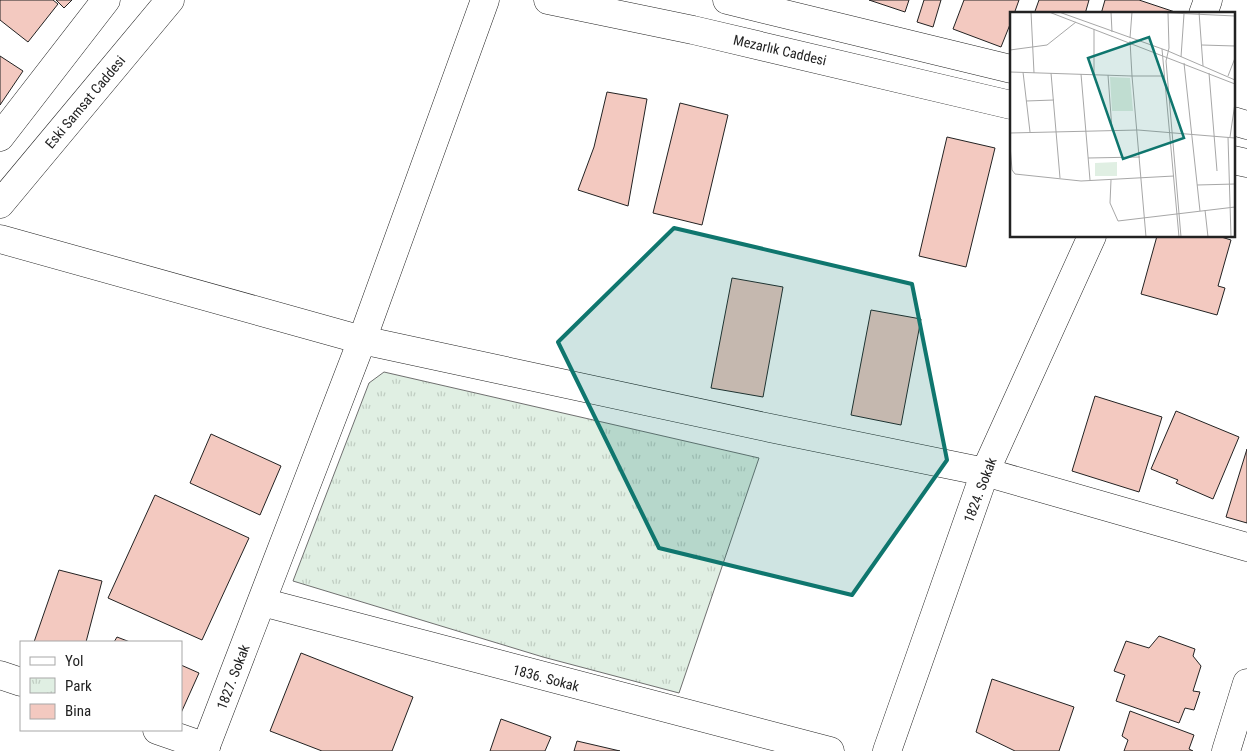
<svg xmlns="http://www.w3.org/2000/svg" width="1247" height="751" viewBox="0 0 1247 751" font-family="'Roboto Condensed',sans-serif">
	<defs>
		<pattern id="park-tufts" width="24" height="20" patternUnits="userSpaceOnUse" patternTransform="scale(1.25)"><rect width="24" height="20" fill="#e0efe3"/><path d="M3 7l-1-3M5 7V3M7 7l1-3M15 17l-1-3M17 17v-4M19 17l1-3" fill="none" stroke="#c0cdc2"/></pattern>
	</defs>
	<rect width="100%" height="100%" fill="#fff"/>
	<polygon fill="url(#park-tufts)" stroke="#6f6f6f" points="384,372 759,458 679,693 543,657 293,581 369,383"/>
	<g fill="#f3c9c0" stroke="#222">
		<polygon points="0,0 53,0 58,4 28,42 0,20"/>
		<polygon points="56,0 72,0 64,8"/>
		<polygon points="869,0 909,0 905,12"/>
		<polygon points="924,0 941,0 933,27 917,22"/>
		<polygon points="964,0 1019,0 1014,14 1011,14 1011,22 1001,47 953,29"/>
		<polygon points="1039,0 1089,0 1085,14 1034,14"/>
		<polygon points="1105,0 1139,0 1175,12 1175,14 1101,14"/>
		<polygon points="0,56 23,71 0,105"/>
		<polygon points="607,92 647,99 628,206 578,190 594,147"/>
		<polygon points="680,103 728,115 702,225 653,213"/>
		<polygon points="947,137 995,148 966,267 919,256"/>
		<polygon points="1157,236 1218,236 1231,240 1218,286 1225,288 1217,315 1141,294"/>
		<polygon points="732,278 783,287 763,397 711,388"/>
		<polygon points="871,310 921,319 901,425 851,415"/>
		<polygon points="1095,396 1162,417 1139,492 1072,471"/>
		<polygon points="1176,411 1239,437 1213,499 1176,483 1178,480 1151,469"/>
		<polygon points="211,434 281,466 260,515 190,483"/>
		<polygon points="1247,449 1247,523 1226,517"/>
		<polygon points="155,495 249,538 202,640 108,598"/>
		<polygon points="59,570 102,581 86,642 34,642"/>
		<polygon points="1159,636 1195,649 1193,656 1201,666 1193,691 1200,692 1194,710 1185,708 1179,723 1116,701 1125,675 1114,671 1126,641 1149,648"/>
		<polygon points="117,637 130,642 114,642"/>
		<polygon points="301,653 413,697 392,751 322,751 270,731"/>
		<polygon points="181,665 199,673 181,713"/>
		<polygon points="992,679 1074,707 1059,751 1015,751 976,732"/>
		<polygon points="1130,711 1194,735 1189,749 1193,751 1124,751 1128,740 1122,736"/>
		<polygon points="501,719 551,737 545,751 490,751"/>
		<polygon points="577,741 620,751 574,751"/>
	</g>
	<g fill="none" stroke-linecap="round" stroke-linejoin="round">
		<g stroke="#222" stroke-width="29">
			<g id="street">
				<polyline points="1203,14 1208,0"/>
				<polyline points="0,239 362,340 485,0"/>
				<polyline points="262,602 830,751"/>
				<polyline points="0,675 21,682"/>
				<polyline points="157,730 206,747"/>
				<polyline points="204,751 362,340 770,428 985,472 1247,547"/>
				<polyline points="887,751 985,472 1092,236"/>
				<polyline points="1226,751 1247,683"/>
			</g>
		</g>
		<g stroke="#222" stroke-width="29">
			<g id="secondary">
				<polyline points="548,0 693,30 1011,105"/>
				<polyline points="727,0 1011,69"/>
				<polyline points="1233,121 1247,125"/>
				<polyline points="0,137 106,0"/>
				<polyline points="1233,160 1247,163"/>
				<polyline points="0,204 170,0"/>
			</g>
		</g>
		<use href="#street" stroke="#fff" stroke-width="28"/>
		<use href="#secondary" stroke="#fff" stroke-width="28"/>
	</g>
	<path fill="#0f766e" fill-opacity="0.2" stroke="#0f766e" stroke-width="4" stroke-linejoin="round" d="M674,228l238,56 35,176 -95,135 -193,-47 -101,-206z"/>
	<g text-anchor="middle" dominant-baseline="central" stroke-width="4" stroke-linejoin="round" paint-order="stroke">
		<g font-size="14" fill="#222" stroke="#fff">
			<text transform="translate(780 50) rotate(13)">Mezarlık Caddesi</text>
			<text transform="translate(85 102) rotate(-50)">Eski Samsat Caddesi</text>
			<text transform="translate(980 490) rotate(-69)">1824. Sokak</text>
			<text transform="translate(233 677) rotate(-69)">1827. Sokak</text>
			<text transform="translate(546 678) rotate(15)">1836. Sokak</text>
		</g>
	</g>
	<g transform="translate(1010 12)">
		<rect width="225" height="225" fill="#fff"/>
		<path d="M107,150v14h-22v-13z" fill="#e0efe3"/>
		<path d="M100,65l20,1 3,33h-21z" fill="#e0efe3"/>
		<path fill="none" stroke="#a7a7a7" stroke-width="1" d="M21,0l3,61M39,0l186,72M49,0l109,39 67,29M101,0l1,20M141,0l84,4M189,0l4,54M158,1l1,35 -3,13 15,176M120,26l2,-26M120,29l2,35h32M192,33l33,1M152,37l17,188M0,38l37,-5 29,-23M171,45l3,-43M174,51l16,148M0,60l122,4 14,161M13,60l7,60M41,61l9,105M199,61l8,98M71,62l9,106M84,62v-45M98,63l4,55M218,64l7,-18M16,89l28,-1M0,121l128,-3 97,8M218,125l3,100M220,125l5,-34M0,133l2,25 3,4 66,7 93,-5M78,146l52,-1M101,168l-1,23 8,18 117,-14M187,173l38,-1M195,198l3,27"/>
		<path fill="#0f766e" fill-opacity="0.15" stroke="#0f766e" stroke-width="2.5" d="M139,25l35,101 -61,21 -35,-101z"/>
		<rect width="225" height="225" fill="none" stroke="#222" stroke-width="2.5"/>
	</g>
	<rect x="20" y="641" width="162" height="90" fill="#ffffff" stroke="#a7a7a7"/>
	<rect x="30" y="657" width="25" height="8" fill="#ffffff" stroke="#a7a7a7"/>
	<text x="65" y="666" font-size="15" fill="#222222">Yol</text>
	<rect x="30" y="678" width="25" height="15" fill="url(#park-tufts)" stroke="#a7a7a7"/>
	<text x="65" y="691" font-size="15" fill="#222222">Park</text>
	<rect x="30" y="704" width="25" height="15" fill="#f3c9c0" stroke="#a7a7a7"/>
	<text x="65" y="716" font-size="15" fill="#222222">Bina</text>
</svg>
